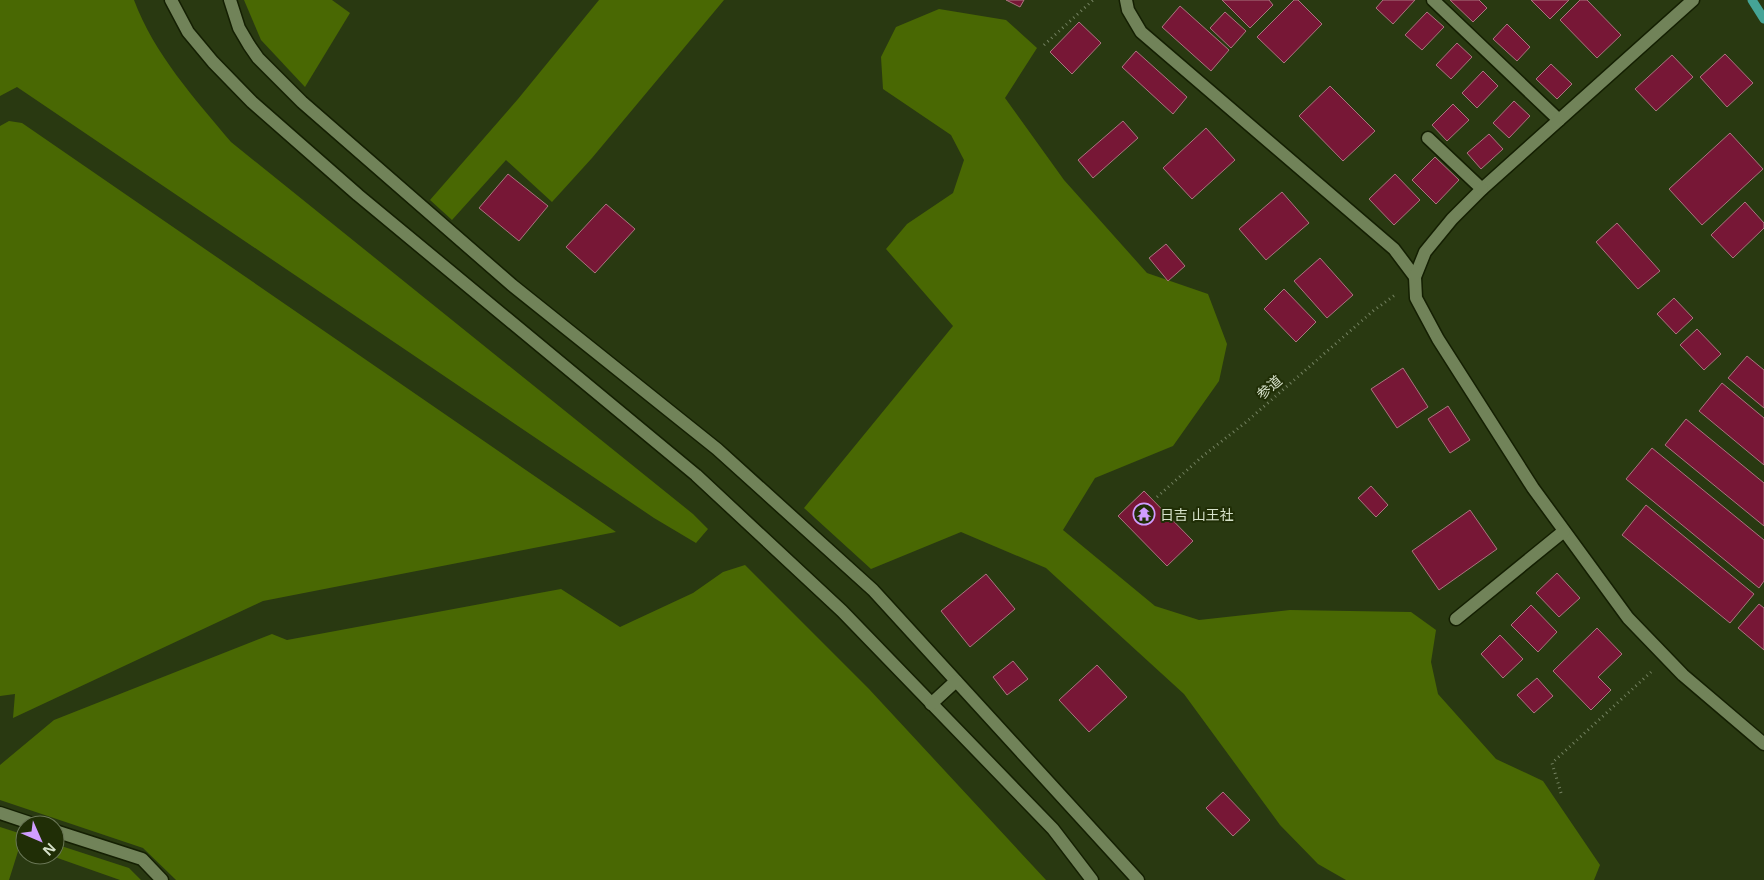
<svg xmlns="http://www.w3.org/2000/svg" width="1764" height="880" viewBox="0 0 1764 880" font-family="'Open Sans','Noto Sans JP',sans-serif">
	<rect width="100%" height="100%" fill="#293911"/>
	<g fill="#496803">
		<path d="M0,0h134c20,54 61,99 97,142l462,372 15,15 -12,14 -42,-25 -637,-431 -17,9z"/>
		<polygon points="244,0 332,0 350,13 305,87 261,40"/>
		<polygon points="599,0 724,0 592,158 552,202 506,160 452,220 430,200 518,99"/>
		<polygon points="939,9 1006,20 1037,48 1005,98 1064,180 1147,273 1208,294 1227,344 1219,381 1173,446 1095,478 1063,530 1155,606 1199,620 1290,610 1411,612 1436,630 1431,662 1438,694 1496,759 1543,781 1600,865 1594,880 1346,880 1318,864 1280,825 1184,694 1046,568 961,532 871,569 804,508 953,326 886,249 907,224 953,193 964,160 951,135 883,89 881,57 896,27"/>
		<polygon points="9,121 22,123 616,532 263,601 13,718 15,694 0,696 0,126"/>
		<polygon points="745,565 869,689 1046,880 176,880 143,848 0,800 0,765 54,720 272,634 287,640 561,589 620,627 693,593 723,572"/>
		<polygon points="0,827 25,835 25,847 20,845 9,880 0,880"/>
		<polygon points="55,844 129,868 141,880 120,880 49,855 55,855"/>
	</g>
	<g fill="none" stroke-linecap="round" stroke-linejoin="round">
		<polyline stroke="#45a496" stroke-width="9" points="1752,0 1764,19"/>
	</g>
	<g fill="#771736" stroke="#a9767f">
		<polygon points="1006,0 1024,0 1020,7"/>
		<polygon points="1222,0 1269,0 1273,5 1250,28"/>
		<polygon points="1294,0 1298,0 1322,24 1284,63 1257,37"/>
		<polygon points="1383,0 1415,0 1393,24 1376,8"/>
		<polygon points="1450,0 1479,0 1487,8 1473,22"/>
		<polygon points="1531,0 1569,0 1550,19"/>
		<polygon points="1580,0 1587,0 1621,35 1597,58 1560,20"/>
		<polygon points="1180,6 1229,50 1211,71 1162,27"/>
		<polygon points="1225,12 1246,31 1231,48 1210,28"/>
		<polygon points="1427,12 1444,27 1422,50 1405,35"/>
		<polygon points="1079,22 1101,43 1072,74 1050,52"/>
		<polygon points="1507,24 1530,47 1517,61 1493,39"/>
		<polygon points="1457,43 1472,57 1451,79 1436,65"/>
		<polygon points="1136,51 1187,97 1173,114 1122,67"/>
		<polygon points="1725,54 1753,83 1727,107 1700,77"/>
		<polygon points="1672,55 1693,77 1656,111 1635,89"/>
		<polygon points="1551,64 1572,84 1557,99 1536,79"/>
		<polygon points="1483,71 1498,86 1477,108 1462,93"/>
		<polygon points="1330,86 1375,131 1343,161 1299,116"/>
		<polygon points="1514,101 1530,116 1509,138 1493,123"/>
		<polygon points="1453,104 1469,120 1447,141 1432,125"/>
		<polygon points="1123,121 1138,138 1093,178 1078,160"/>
		<polygon points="1206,128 1235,160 1192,199 1163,168"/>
		<polygon points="1730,133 1763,169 1702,225 1669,189"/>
		<polygon points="1489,134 1503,149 1481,169 1467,153"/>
		<polygon points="1435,157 1459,180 1436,204 1412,180"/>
		<polygon points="508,174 548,206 519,241 479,208"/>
		<polygon points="1395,174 1420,200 1394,225 1369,199"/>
		<polygon points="1282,192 1309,223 1266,260 1239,229"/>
		<polygon points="1745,202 1764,223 1764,228 1733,258 1711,235"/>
		<polygon points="606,204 635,229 595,273 566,247"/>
		<polygon points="1617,223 1660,271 1638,289 1596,242"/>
		<polygon points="1166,244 1185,266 1168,281 1149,258"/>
		<polygon points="1320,258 1353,295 1327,318 1294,281"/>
		<polygon points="1284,289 1316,322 1296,342 1264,309"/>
		<polygon points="1674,298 1693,318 1676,334 1657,314"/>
		<polygon points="1697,329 1721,354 1704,370 1680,345"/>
		<polygon points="1747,356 1764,370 1764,408 1728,378"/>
		<polygon points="1403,368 1428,407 1397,428 1371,389"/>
		<polygon points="1722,383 1764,418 1764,465 1699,411"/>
		<polygon points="1448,406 1470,440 1450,453 1428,419"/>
		<polygon points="1686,419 1764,483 1764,526 1665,445"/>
		<polygon points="1652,448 1764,540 1764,581 1759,588 1626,479"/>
		<polygon points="1371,486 1388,505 1376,517 1358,498"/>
		<polygon points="1144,491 1193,541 1167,566 1118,516"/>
		<polygon points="1646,505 1754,594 1730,623 1622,535"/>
		<polygon points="1470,510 1497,549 1439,590 1412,551"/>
		<polygon points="1557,573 1580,598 1559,617 1536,593"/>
		<polygon points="986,574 1015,609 970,647 941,611"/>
		<polygon points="1759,604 1764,608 1764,650 1738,628"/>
		<polygon points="1531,605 1557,632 1538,652 1511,625"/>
		<polygon points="1597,628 1622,654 1598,677 1611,690 1591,710 1553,671"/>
		<polygon points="1500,635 1523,659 1503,678 1481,654"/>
		<polygon points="1013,661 1028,679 1007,695 993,677"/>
		<polygon points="1097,665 1127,697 1089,732 1059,700"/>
		<polygon points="1537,678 1553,696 1534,713 1517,695"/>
		<polygon points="1223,792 1250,820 1233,836 1206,808"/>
	</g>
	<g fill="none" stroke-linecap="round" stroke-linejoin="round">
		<g stroke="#141f02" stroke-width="15">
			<g id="minor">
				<polyline points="171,0 188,32 213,62 252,102 358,195 696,475 842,611 1053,829 1092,880"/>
				<polyline points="230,0 239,28 249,45 258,58 302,102 512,285 717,449 873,590 1138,880"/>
				<polyline points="1126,0 1128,10 1141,32 1394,249 1415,277"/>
				<polyline points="1433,0 1559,120"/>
				<polyline points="1693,0 1482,189 1452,219 1425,252 1415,277 1416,298 1438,339 1533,488 1628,618 1683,675 1764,744"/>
				<polyline points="1428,138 1482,189"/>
				<polyline points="1456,619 1564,531"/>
				<polyline points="931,704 956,681"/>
				<polyline points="0,813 36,825"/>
				<polyline points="55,831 142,859 162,880"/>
			</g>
		</g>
		<g stroke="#758362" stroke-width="3" stroke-dasharray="1 4" stroke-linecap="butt">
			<polyline points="1044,45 1093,0"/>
			<polyline points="1157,497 1204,455 1245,423 1373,311 1395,295"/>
			<polyline points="1561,793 1552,763 1651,672"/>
		</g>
		<use href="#minor" stroke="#718359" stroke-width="12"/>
	</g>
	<defs>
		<g id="temple-ring" transform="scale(1.125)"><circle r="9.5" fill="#202e06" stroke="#d09dff" stroke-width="1.5"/><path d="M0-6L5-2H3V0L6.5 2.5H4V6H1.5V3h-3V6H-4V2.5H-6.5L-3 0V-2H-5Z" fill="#d09dff"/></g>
	</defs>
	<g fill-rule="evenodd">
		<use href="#temple-ring" x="1144" y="514"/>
	</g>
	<g text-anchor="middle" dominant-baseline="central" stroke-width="4" stroke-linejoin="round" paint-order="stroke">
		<g font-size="14" fill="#d7e2cb" stroke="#202e06">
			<text transform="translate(1269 387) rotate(-41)">参道</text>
		</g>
		<g font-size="14" fill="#d7e2cb" stroke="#202e06" text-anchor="start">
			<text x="1160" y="514">日吉 山王社</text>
		</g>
	</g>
	<g transform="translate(40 840) rotate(135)"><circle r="24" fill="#202e06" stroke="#697655"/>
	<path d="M0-4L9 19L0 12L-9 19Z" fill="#d09dff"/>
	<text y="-8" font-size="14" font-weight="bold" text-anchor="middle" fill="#d7e2cb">N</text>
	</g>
</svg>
